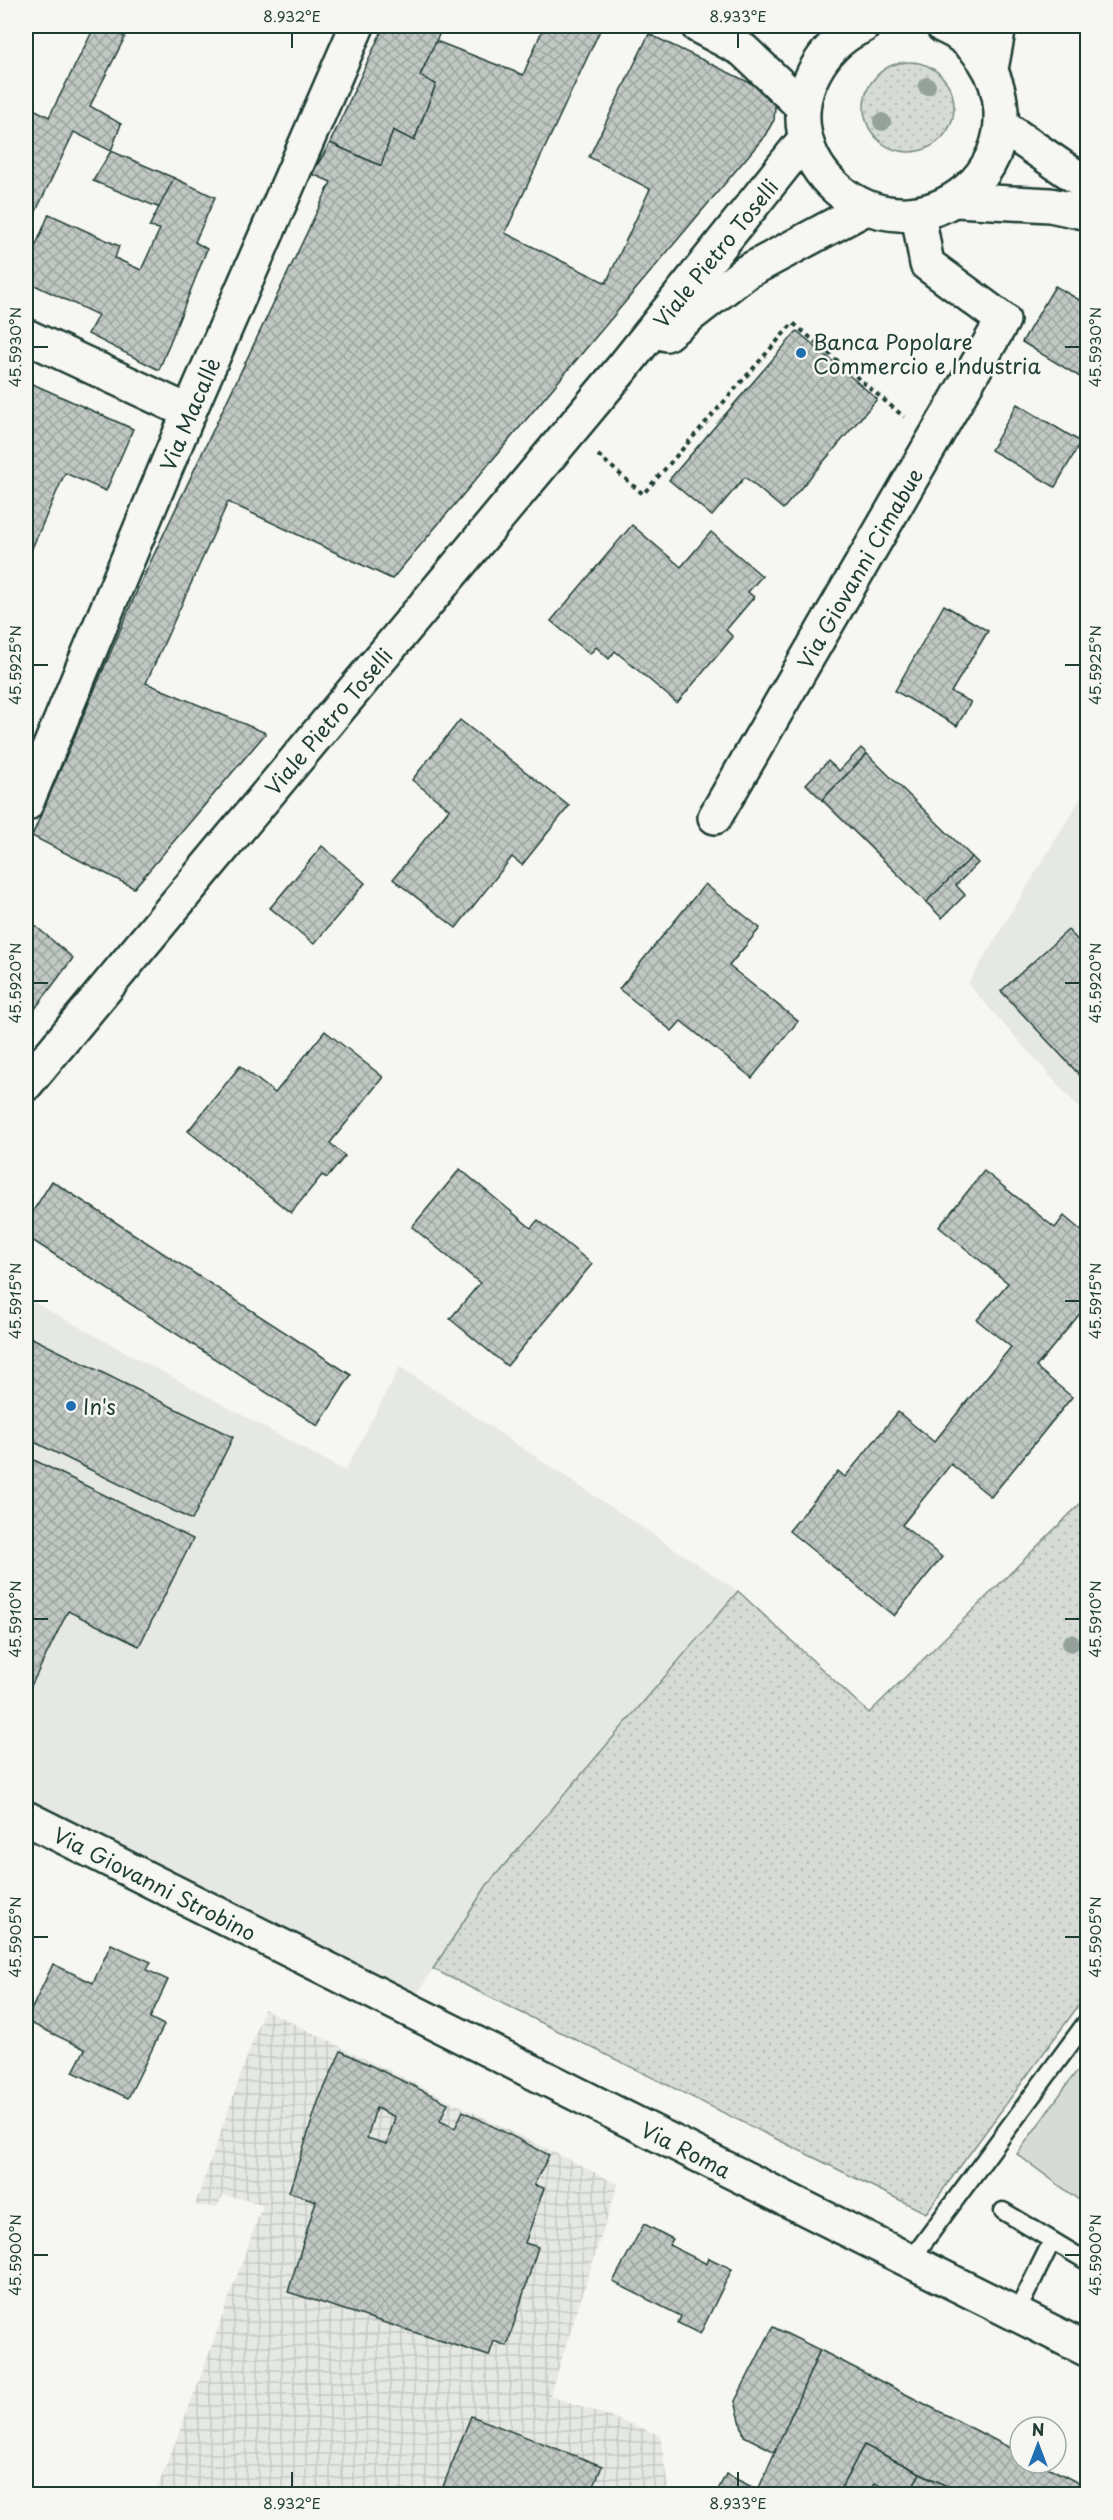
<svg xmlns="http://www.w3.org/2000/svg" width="1113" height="2520" viewBox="0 0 1113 2520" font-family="'Playpen Sans',sans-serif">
	<defs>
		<pattern id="industrial-grid" width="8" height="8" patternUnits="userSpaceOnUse" patternTransform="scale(1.5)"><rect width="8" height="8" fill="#e6e8e4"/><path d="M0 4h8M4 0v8" fill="none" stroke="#c5c8c4"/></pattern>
		<pattern id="grass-dots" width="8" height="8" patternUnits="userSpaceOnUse" patternTransform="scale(1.5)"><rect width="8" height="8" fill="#d6dbd6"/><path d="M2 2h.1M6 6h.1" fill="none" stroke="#b7bdb8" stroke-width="1.8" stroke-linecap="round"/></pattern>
		<pattern id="building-cross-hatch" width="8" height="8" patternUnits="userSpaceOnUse" patternTransform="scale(1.5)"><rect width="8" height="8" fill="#c1c8c3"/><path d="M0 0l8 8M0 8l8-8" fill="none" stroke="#9ca49f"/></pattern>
	</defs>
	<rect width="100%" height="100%" fill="#f6f6f2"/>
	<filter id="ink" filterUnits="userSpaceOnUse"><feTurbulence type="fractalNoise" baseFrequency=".0167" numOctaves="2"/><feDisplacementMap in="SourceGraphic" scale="12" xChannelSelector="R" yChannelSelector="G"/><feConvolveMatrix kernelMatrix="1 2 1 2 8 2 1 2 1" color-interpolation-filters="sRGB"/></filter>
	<g filter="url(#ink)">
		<g fill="#e6e8e4">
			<polygon points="1087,788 1087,1117 968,984"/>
			<polygon points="26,1298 345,1471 400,1367 738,1591 487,1885 413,2000 26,1809"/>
		</g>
		<polygon fill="url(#industrial-grid)" points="264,2009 618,2184 550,2395 660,2435 669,2494 155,2494 198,2384 263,2204 224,2195 216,2207 195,2205"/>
		<g fill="url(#grass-dots)" stroke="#7a8c85" stroke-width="1.5">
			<circle cx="909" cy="107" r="45"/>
			<polygon points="1087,1497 1087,1994 926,2213 433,1969 487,1885 738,1591 869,1713"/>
		</g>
		<polygon fill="#d6dbd6" stroke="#7a8c85" stroke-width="1.5" points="1076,2072 1087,2080 1087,2206 1017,2154"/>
		<g fill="url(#building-cross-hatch)" stroke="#1f3d34" stroke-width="1.5" fill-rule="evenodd">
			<polygon points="95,26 106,26 125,37 90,106 121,124 111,151 74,132 26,232 26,157 30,148 26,146 26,105 49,117"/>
			<polygon points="384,26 443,26 420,76 436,84 414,141 393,130 381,166 330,143"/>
			<polygon points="544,26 602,26 505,233 606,283 650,189 589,157 649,34 769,92 775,107 774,120 764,137 392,579 228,502 146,683 266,733 134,888 32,836 139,586 331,182 312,174 330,143 381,166 393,130 414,141 436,84 420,76 436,41 523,75"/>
			<polygon points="111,151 174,178 160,208 93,181"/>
			<polygon points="174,178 215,197 195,242 207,249 159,370 88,334 98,315 26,281 26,269 49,214 119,246 115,258 141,270 160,229 149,227"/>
			<polygon points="1055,286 1088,305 1088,382 1022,342"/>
			<polygon points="797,331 877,399 783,509 745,477 712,516 669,480"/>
			<polygon points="26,381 133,429 106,491 65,473 26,562"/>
			<polygon points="1017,404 1081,442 1055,487 991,450"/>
			<polygon points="1088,467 1088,484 1080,480"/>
			<polygon points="632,525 681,567 711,532 762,576 748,592 754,597 726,630 733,637 677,703 615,651 609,659 596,647 590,654 551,621"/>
			<polygon points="944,605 988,631 951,692 971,702 957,726 895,691"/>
			<polygon points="460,720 569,806 522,865 512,857 456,928 393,879 449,809 412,780"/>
			<polygon points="861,748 867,754 822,800 806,784 828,761 839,771"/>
			<polygon points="867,754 972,857 927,903 822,800"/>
			<polygon points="322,846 365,883 314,944 270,908"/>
			<polygon points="972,857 978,863 956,885 965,895 942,918 927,903 929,899"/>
			<polygon points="705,884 760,928 729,966 798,1021 752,1078 681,1021 672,1031 619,989"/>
			<polygon points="26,918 73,958 31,1014 26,1009"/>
			<polygon points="1068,930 1088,951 1088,1084 1001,991"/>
			<polygon points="325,1031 383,1077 330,1143 345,1156 327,1178 322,1175 291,1213 188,1131 240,1066 275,1093"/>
			<polygon points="460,1169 531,1228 538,1220 592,1264 507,1366 450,1319 480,1283 412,1227"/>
			<polygon points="984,1171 1055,1228 1064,1216 1085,1234 1081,1239 1088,1244 1088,1304 1036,1367 1072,1397 991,1497 951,1464 902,1525 942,1557 894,1616 789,1531 838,1471 845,1477 898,1412 934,1442 1011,1347 977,1320 1008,1283 939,1227"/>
			<polygon points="52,1181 351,1375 318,1426 26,1236 26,1222"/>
			<polygon points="26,1335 233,1437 192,1520 26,1438"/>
			<polygon points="26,1456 193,1539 139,1646 68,1611 26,1696"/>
			<polygon points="111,1944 151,1962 147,1970 168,1980 150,2018 164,2025 128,2098 73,2072 85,2049 26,2021 53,1964 93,1983"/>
			<path d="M341,2051l107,52 -8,18 15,7 8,-17 86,44 -15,30 10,3 -19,55 13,4 -31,99 -13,-5 -5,15 -201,-64 28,-91 -27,-9 29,-90zM376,2108l19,9 -8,27 -20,-6z"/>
			<polygon points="644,2224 673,2239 669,2245 707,2264 709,2258 732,2269 700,2334 678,2323 681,2316 613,2282"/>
			<polygon points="773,2327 820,2350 775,2452 744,2436 735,2401"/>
			<polygon points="820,2350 1020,2453 1020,2463 1040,2463 1088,2488 1088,2494 963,2494 864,2445 838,2494 767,2494 758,2490"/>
			<polygon points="471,2416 602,2466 591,2494 440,2494"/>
			<polygon points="864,2445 920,2473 909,2494 894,2494 875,2483 870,2494 838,2494"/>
			<polygon points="920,2473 963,2494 909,2494"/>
			<polygon points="726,2474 758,2490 767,2494 716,2494"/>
		</g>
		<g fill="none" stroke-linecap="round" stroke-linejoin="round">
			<g stroke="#1f3d34" stroke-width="21">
				<g id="service">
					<polyline points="1003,2211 1088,2262"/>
					<polyline points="910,2261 1088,2020"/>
					<polyline points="1016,2314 1052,2241"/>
				</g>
			</g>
			<g stroke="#1f3d34" stroke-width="38">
				<g id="minor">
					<polyline points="26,336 189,412"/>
					<polyline points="26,804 189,412 357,26"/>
					<polyline points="715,817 1003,320 927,264 918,214"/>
				</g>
			</g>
			<g stroke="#1f3d34" stroke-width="38">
				<polyline id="tertiary" points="26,1818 1088,2350"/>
			</g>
			<g stroke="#1f3d34" stroke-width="38">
				<g id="primary">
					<polyline points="698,26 743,50 803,107"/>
					<path d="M863,26c-19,8 -33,21 -44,38 -60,95 61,198 148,126 23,-19 36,-49 34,-79 -2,-37 -24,-71 -58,-85"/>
					<polyline points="991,69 999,26"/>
					<polyline points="1002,126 1088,185"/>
					<polyline points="955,200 1050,205 1088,213"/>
					<polyline points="666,334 746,272 866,208"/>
					<polyline points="26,1084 624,366 805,139"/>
				</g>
			</g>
			<polyline stroke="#1f3d34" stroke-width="4" stroke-dasharray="4.5 4.5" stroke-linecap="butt" points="598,455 643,494 793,323 904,417"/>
			<use href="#service" stroke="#f6f6f2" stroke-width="16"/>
			<use href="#minor" stroke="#f6f6f2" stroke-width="33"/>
			<use href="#tertiary" stroke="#f6f6f2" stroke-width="33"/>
			<use href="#primary" stroke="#f6f6f2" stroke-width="33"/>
		</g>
		<g fill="#94a29b">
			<circle cx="927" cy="86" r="9"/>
			<circle cx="882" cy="122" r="9"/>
			<circle cx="1071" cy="1643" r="9"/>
		</g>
	</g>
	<path fill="none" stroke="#1f3d34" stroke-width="2" d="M292,33v15M738,33v15M33,347h15M1065,347h15M33,665h15M1065,665h15M33,983h15M1065,983h15M33,1301h15M1065,1301h15M33,1619h15M1065,1619h15M33,1937h15M1065,1937h15M33,2255h15M1065,2255h15M292,2472v15M738,2472v15"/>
	<g fill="#1f6fb2" stroke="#f6f6f2" stroke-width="2">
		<circle cx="801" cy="353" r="6"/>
		<circle cx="71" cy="1406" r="6"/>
	</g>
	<g text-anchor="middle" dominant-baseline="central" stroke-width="5" stroke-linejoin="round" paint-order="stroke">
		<g font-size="21" fill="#1f3d34" stroke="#f6f6f2">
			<text transform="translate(715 253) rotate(-51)">Viale Pietro Toselli</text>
			<text transform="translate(189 414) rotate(-67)">Via Macallè</text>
			<text transform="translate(859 568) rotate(-60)">Via Giovanni Cimabue</text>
			<text transform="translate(328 721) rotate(-50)">Viale Pietro Toselli</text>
			<text transform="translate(155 1883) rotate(27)">Via Giovanni Strobino</text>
			<text transform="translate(686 2149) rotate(27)">Via Roma</text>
		</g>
		<g font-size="21" fill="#1f3d34" stroke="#f6f6f2" text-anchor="start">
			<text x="813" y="341">Banca Popolare<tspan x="813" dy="24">Commercio e Industria</tspan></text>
			<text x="83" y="1406">In's</text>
		</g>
	</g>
	<rect width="1113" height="2520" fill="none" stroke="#f6f6f2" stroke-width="66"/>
	<g transform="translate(1038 2445)"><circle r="28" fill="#f6f6f2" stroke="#a0aca6" stroke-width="1.5"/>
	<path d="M0-4.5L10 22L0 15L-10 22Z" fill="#1f6fb2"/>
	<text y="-9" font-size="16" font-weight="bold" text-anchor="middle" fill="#1f3d34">N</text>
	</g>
	<rect x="33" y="33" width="1047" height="2454" fill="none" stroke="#1f3d34" stroke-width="2"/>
	<g font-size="15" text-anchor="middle" fill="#1f3d34">
		<text x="292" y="22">8.932°E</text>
		<text x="738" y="22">8.933°E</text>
		<text transform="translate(16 347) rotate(-90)" y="5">45.5930°N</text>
		<text transform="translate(1096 347) rotate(-90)" y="5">45.5930°N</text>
		<text transform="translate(16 665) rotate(-90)" y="5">45.5925°N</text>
		<text transform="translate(1096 665) rotate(-90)" y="5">45.5925°N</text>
		<text transform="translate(16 983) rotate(-90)" y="5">45.5920°N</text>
		<text transform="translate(1096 983) rotate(-90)" y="5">45.5920°N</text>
		<text transform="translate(16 1301) rotate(-90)" y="5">45.5915°N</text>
		<text transform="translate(1096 1301) rotate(-90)" y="5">45.5915°N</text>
		<text transform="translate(16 1619) rotate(-90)" y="5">45.5910°N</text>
		<text transform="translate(1096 1619) rotate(-90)" y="5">45.5910°N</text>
		<text transform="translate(16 1937) rotate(-90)" y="5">45.5905°N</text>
		<text transform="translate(1096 1937) rotate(-90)" y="5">45.5905°N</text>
		<text transform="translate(16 2255) rotate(-90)" y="5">45.5900°N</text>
		<text transform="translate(1096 2255) rotate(-90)" y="5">45.5900°N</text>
		<text x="292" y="2509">8.932°E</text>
		<text x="738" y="2509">8.933°E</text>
	</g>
</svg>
